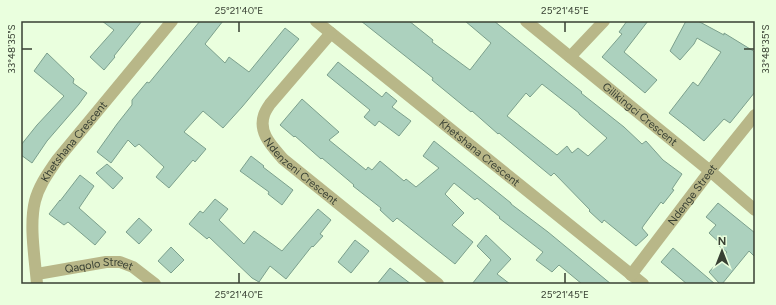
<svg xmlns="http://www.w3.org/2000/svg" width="776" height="305" viewBox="0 0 776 305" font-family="Figtree,sans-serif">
	<rect width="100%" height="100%" fill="#eaffde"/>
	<g fill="#acd1be" stroke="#7ca08d" fill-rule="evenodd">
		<polygon points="102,21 142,21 114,56 115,57 104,70 90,57 114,30"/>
		<polygon points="200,21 223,21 205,44 225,63 229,57 249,72 285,28 299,39 242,107 223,128 203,111 184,132 206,149 195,162 193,160 169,188 156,177 164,167 139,144 135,147 128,140 111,163 97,152 117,124 132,105 132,100 147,82 149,83"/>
		<path d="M361,21h48l24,19 -1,2 38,28 21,-27 -26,-22h29l88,71 -1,1 43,34 18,17 4,-3 17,19 19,14 -10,15 2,1 -11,14 -2,-2 -17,23 -2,3 6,7 -12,11 -32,-26 -2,3 -13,-12 1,-1 -36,-37 -3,3 -52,-43 -1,1 -26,-23 -1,1 -39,-32 1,-2zM542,84l37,29v1l28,24 -19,18 -10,-8 -6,5 -5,-7 -10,9 -50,-39 19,-23 4,4z"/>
		<polygon points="627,21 648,21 624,52 657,80 645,93 602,57 622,34 619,32"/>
		<polygon points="686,21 698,21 724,35 724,33 755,52 755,92 730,123 724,119 704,141 687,127 669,113 693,82 698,86 721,52 697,38 694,44 680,60 670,51"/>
		<polygon points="47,53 74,79 73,83 87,93 79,104 47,141 32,163 21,155 21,145 37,125 64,96 34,71"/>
		<polygon points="338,62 382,97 386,92 397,101 392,107 411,121 399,136 379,121 375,126 364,117 370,110 327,75"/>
		<polygon points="302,99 339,132 329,140 366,170 368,167 372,170 380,161 404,181 406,179 416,187 439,168 423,156 434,141 511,203 511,204 548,232 611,284 582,284 559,265 552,272 536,260 543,252 499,218 500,217 477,198 475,200 454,183 445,194 464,213 452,225 473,242 455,264 397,218 393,222 380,210 381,208 353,186 354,185 322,158 321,159 295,136 294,137 280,125"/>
		<polygon points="251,156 264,166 263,167 293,190 282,205 268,194 269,192 240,171"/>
		<polygon points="107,164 123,178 113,189 96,173"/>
		<polygon points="80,175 94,186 79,208 106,232 95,245 68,222 64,225 49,214 60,200 60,201"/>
		<polygon points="215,199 228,209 219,220 244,244 254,231 282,251 318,209 331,220 320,234 323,236 313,247 312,246 286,279 270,266 259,282 252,278 209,237 207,239 189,224 200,211 203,213"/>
		<polygon points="718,203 755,233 755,257 749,251 722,284 720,284 709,272 727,252 719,246 721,244 709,233 716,225 706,217"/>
		<polygon points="139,218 152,230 139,244 126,232"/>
		<polygon points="486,235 511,259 497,274 510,284 472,284 491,260 477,246"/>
		<polygon points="355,240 369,251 351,273 338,262"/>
		<polygon points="171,247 184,260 171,273 158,261"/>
		<polygon points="673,248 715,284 687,284 661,262"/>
		<polygon points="390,268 411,284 377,284"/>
	</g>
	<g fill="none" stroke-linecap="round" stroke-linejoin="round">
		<g stroke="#b8b788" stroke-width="12">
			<path id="s1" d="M316,21l327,263"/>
			<path id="s2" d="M526,21l184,150 45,39"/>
			<path id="s3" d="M331,33l-61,71c-2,3 -5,7 -6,11 -6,18 8,31 19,44l155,125"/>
			<polyline points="570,57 604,21"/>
			<path id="s4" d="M37,274l69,-12h14l13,5 22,17"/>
			<path id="s5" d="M631,275l79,-104 45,-56"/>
			<path id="s6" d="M37,284c-2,-25 -8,-59 -2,-83 4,-16 14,-29 22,-41l115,-139"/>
		</g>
	</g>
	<path fill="none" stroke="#384033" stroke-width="1.5" d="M239,22v10M565,22v10M22,49h10M744,49h10M239,273v10M565,273v10"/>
	<g text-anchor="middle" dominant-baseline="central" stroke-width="3" stroke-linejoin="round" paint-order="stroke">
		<g font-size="11" fill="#384033" stroke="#eaffde">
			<text stroke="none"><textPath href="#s2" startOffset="147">Gilikingci Crescent</textPath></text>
			<text stroke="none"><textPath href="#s6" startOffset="155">Khetshana Crescent</textPath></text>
			<text stroke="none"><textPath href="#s1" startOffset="210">Khetshana Crescent</textPath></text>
			<text stroke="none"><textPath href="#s3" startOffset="178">Ndenzeni Crescent</textPath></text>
			<text stroke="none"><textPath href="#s5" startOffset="101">Ndenge Street</textPath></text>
			<text stroke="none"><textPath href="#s4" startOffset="63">Qaqolo Street</textPath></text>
		</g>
	</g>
	<rect width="776" height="305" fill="none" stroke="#eaffde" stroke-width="44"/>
	<g transform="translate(722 251)" stroke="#eaffde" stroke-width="3" paint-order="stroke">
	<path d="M0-3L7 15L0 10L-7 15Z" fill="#384033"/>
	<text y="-6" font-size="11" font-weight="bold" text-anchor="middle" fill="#384033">N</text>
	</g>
	<rect x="22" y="22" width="732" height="261" fill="none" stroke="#384033" stroke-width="1.5"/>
	<g font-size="10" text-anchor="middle" fill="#384033">
		<text x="239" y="14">25°21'40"E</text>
		<text x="565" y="14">25°21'45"E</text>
		<text transform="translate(11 49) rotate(-90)" y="4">33°48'35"S</text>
		<text transform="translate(765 49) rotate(-90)" y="4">33°48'35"S</text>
		<text x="239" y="298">25°21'40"E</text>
		<text x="565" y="298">25°21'45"E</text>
	</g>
</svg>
